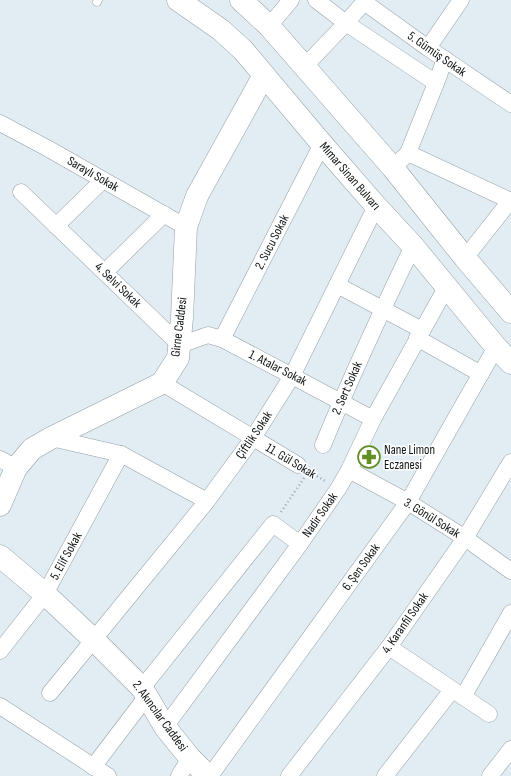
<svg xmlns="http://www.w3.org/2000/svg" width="511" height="776" viewBox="0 0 511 776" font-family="'Sofia Sans Condensed',sans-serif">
	<rect width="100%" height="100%" fill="#e1edf3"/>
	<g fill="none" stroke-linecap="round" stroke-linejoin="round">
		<g stroke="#959fa5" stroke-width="9">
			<polyline id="lane" points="97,2 98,0"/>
		</g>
		<g stroke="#959fa5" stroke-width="17">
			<g id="street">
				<polyline points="316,0 346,23 436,83"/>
				<polyline points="364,2 428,48 511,104"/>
				<polyline points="269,26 291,0"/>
				<polyline points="428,48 461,0"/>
				<polyline points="305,66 346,23 366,0"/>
				<polyline points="0,123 47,148 186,227"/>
				<polyline points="408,153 436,83 445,59"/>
				<polyline points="393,168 408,153 511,201"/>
				<polyline points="21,192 180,345 208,335 222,339 292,376 373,419"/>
				<polyline points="56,226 103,180"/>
				<polyline points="465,258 510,201"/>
				<polyline points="105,272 164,214"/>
				<polyline points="337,285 422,330"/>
				<polyline points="417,338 481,374"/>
				<polyline points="222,339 322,144"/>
				<polyline points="162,383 298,465"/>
				<polyline points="51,438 121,454 207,501"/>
				<path d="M323,445c28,-68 58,-133 90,-199"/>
				<polyline points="0,459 16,468"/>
				<polyline points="349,470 408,502 465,538 511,571"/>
				<polyline points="389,647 489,714"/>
				<polyline points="0,651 45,594 121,454"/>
				<polyline points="142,688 273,524 300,544"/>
				<polyline points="50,693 207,501 253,438 292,376 376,206"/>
				<polyline points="463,697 511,613"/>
				<polyline points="0,706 108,776"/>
				<polyline points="165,727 300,544 338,489 349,470 373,419 447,286"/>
				<polyline points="93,767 147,696"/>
				<polyline points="179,776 190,758"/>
				<polyline points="210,776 408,502 496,347"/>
				<polyline points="289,776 389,647 465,538 511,462"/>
				<polyline points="385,776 452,690"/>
				<polyline points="490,776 511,749"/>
			</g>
		</g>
		<g stroke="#959fa5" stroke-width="23">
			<g id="secondary">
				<polyline points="0,505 16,468 32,449 51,438 162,383 178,358 182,318 186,227 197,196 264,75"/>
				<polyline points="0,556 45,594 94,640 142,688 165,727 190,758 208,776"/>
			</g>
		</g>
		<g stroke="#959fa5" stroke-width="23">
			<g id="primary">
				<polyline points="178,0 221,30 243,50 322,144 376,206 413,246 496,347 511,363"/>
				<polyline points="241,0 269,26 393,168 465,258 511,312"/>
			</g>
		</g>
		<g stroke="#9ea8ac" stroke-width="2.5" stroke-dasharray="1 3" stroke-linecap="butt">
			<polyline points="310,472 327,482"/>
			<polyline points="281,512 304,478"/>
		</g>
		<use href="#lane" stroke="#fff" stroke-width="8"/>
		<use href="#street" stroke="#fff" stroke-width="16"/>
		<use href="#secondary" stroke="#fff" stroke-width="22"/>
		<use href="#primary" stroke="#fff" stroke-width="22"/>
	</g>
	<defs>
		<g id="pharmacy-ring" transform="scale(1.15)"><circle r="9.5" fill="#fff" stroke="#618f24" stroke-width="1.5"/><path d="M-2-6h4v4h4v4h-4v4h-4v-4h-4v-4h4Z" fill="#618f24"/></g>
	</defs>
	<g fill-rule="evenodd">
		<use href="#pharmacy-ring" x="369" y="457"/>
	</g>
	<g text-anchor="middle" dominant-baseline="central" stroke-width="3" stroke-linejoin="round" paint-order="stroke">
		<g font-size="13" fill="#0e1214" stroke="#fff">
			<text transform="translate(437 54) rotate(35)">5. Gümüş Sokak</text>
			<text transform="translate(93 174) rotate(30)">Saraylı Sokak</text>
			<text transform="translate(350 176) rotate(49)">Mimar Sinan Bulvarı</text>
			<text transform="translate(272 242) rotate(-63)">2. Sucu Sokak</text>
			<text transform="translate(118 285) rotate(44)">4. Selvi Sokak</text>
			<text transform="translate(179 327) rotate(-83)">Girne Caddesi</text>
			<text transform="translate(278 368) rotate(27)">1. Atalar Sokak</text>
			<text transform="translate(347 388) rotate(-66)">2. Sert Sokak</text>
			<text transform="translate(254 435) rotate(-56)">Çiftlik Sokak</text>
			<text transform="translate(291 461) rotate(31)">11. Gül Sokak</text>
			<text transform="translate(320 515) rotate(-55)">Nadir Sokak</text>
			<text transform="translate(432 518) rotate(32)">3. Gönül Sokak</text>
			<text transform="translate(66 556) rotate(-61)">5. Elif Sokak</text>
			<text transform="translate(361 567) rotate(-54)">6. Şen Sokak</text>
			<text transform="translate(405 623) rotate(-55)">4. Karanfil Sokak</text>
			<text transform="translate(160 716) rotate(54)">2. Akıncılar Caddesi</text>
		</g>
		<g font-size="13" fill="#0e1214" stroke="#fff" text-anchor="start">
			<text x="384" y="450">Nane Limon<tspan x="384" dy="15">Eczanesi</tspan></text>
		</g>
	</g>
</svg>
